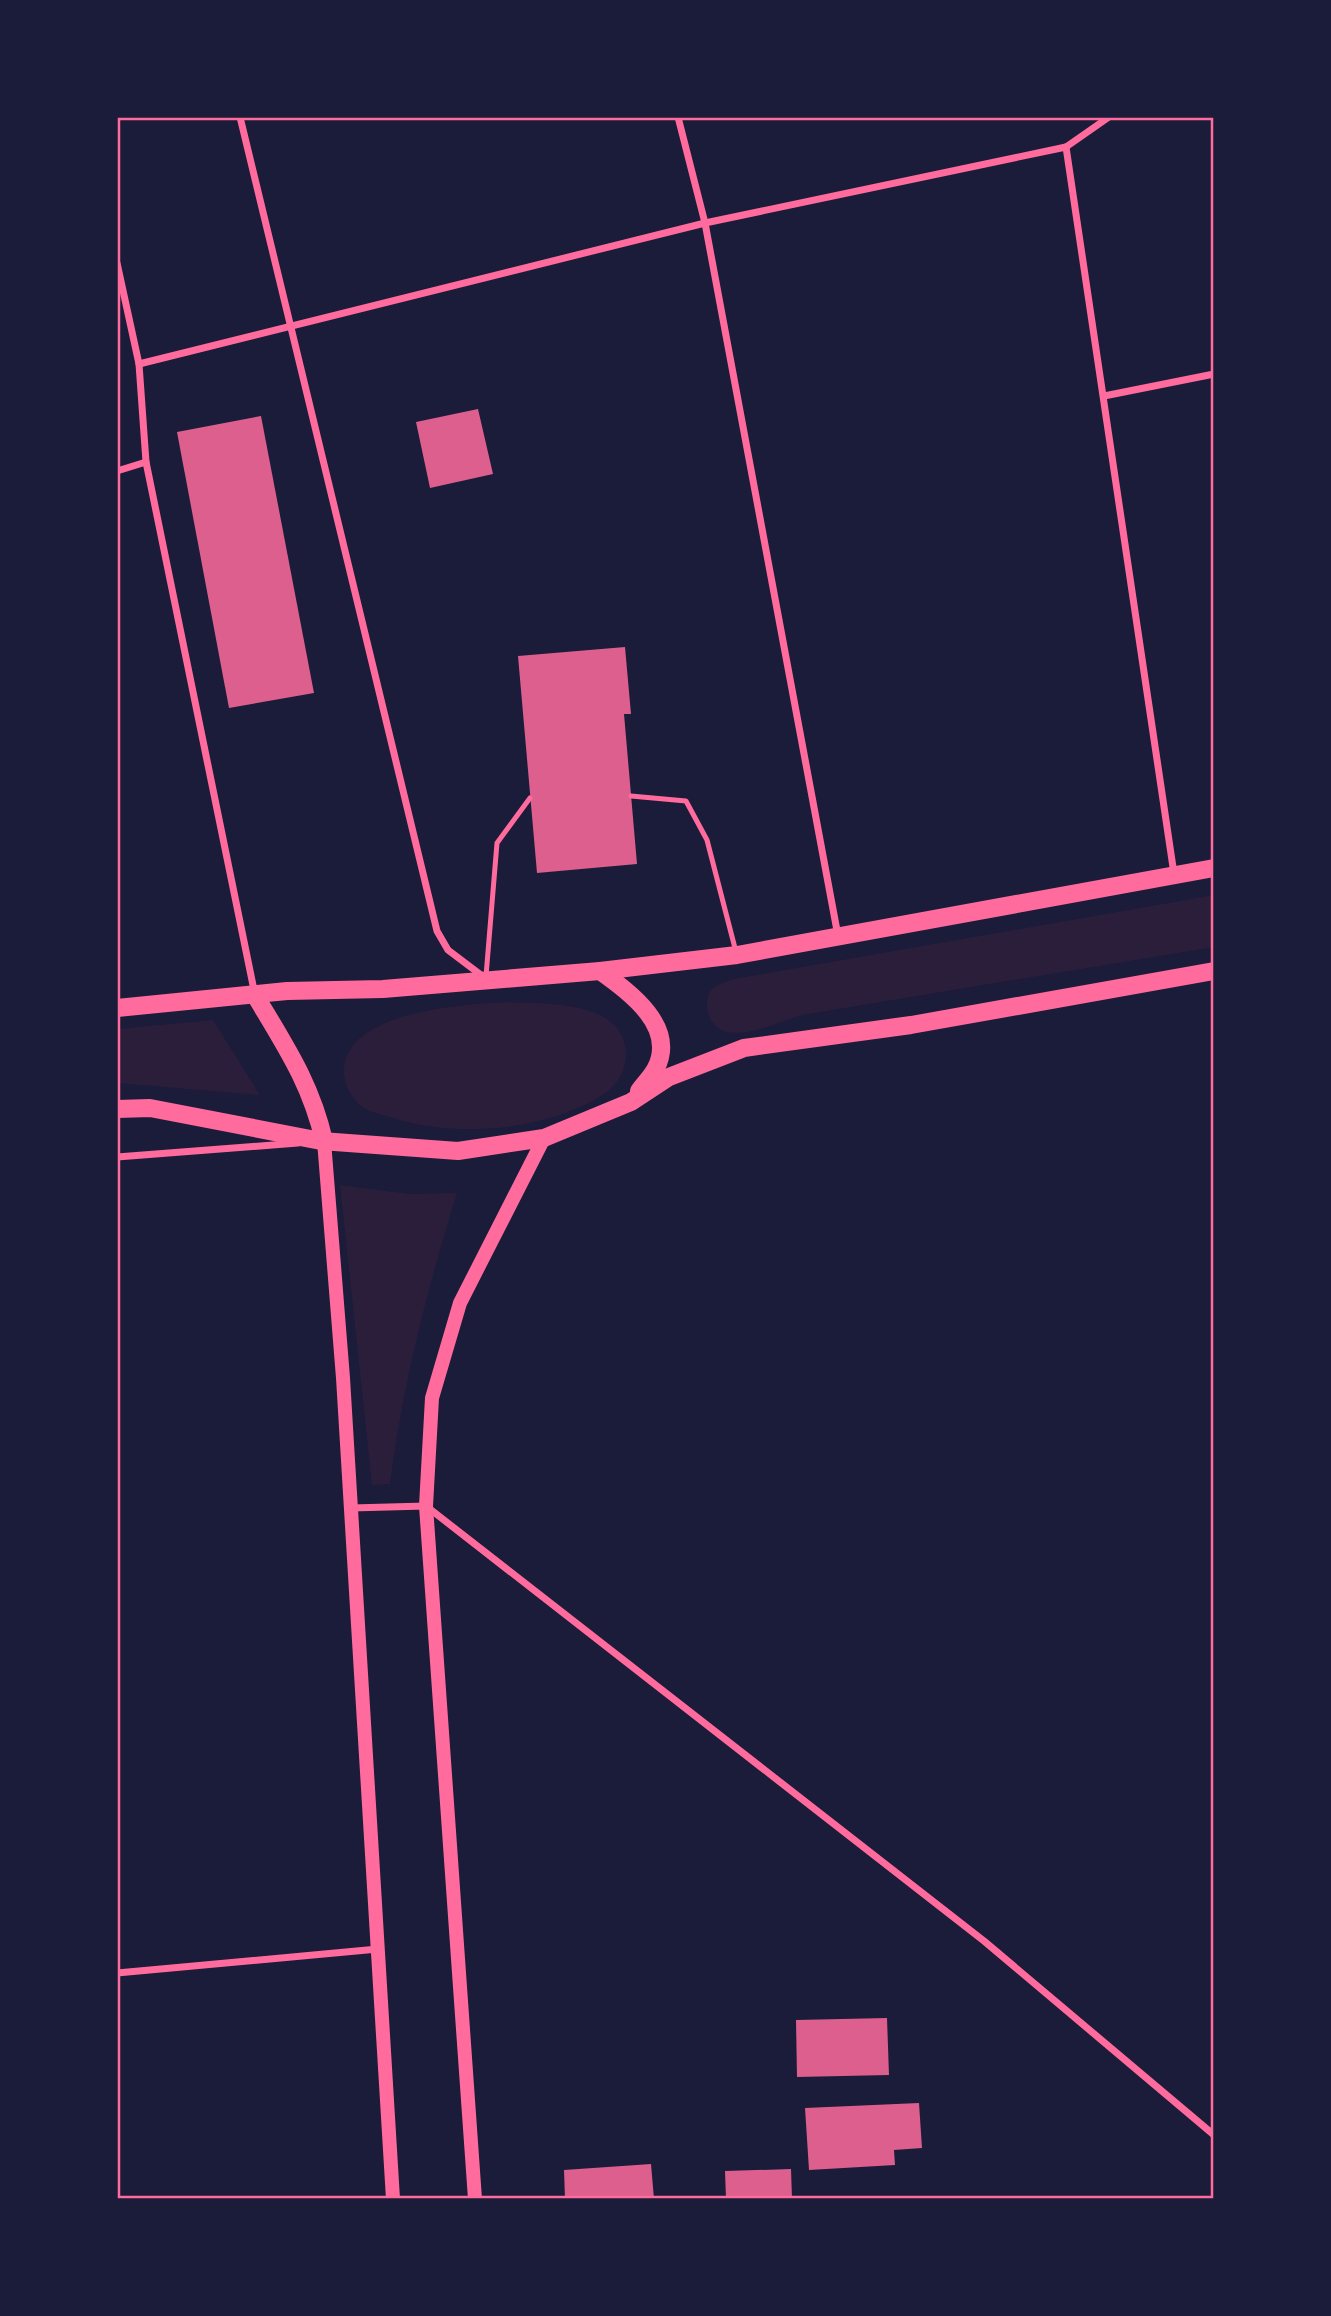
<svg xmlns="http://www.w3.org/2000/svg" width="1331" height="2316" viewBox="0 0 1331 2316" font-family="'Sofia Sans Condensed',sans-serif">
	<rect width="100%" height="100%" fill="#1b1b3a"/>
	<g fill="#2a1e3b">
		<path d="M1214,895v52l-412,68c-22,7 -52,21 -75,17 -18,-3 -27,-31 -14,-44 5,-4 15,-7 21,-9z"/>
		<path d="M509,1002c38,2 117,-2 117,53 0,14 -8,29 -19,37 -58,39 -145,46 -211,27 -11,-4 -25,-6 -35,-13 -11,-9 -18,-24 -17,-37 3,-58 121,-65 165,-67z"/>
		<polygon points="213,1020 260,1095 117,1083 117,1029"/>
		<path d="M340,1185l69,9 48,-1c-30,97 -54,190 -67,291l-18,1z"/>
	</g>
	<g fill="#dd5f8e">
		<polygon points="478,409 493,474 430,488 416,422"/>
		<polygon points="261,416 314,693 229,708 177,432"/>
		<polygon points="625,647 631,714 624,714 637,864 537,873 518,656"/>
		<polygon points="887,2018 889,2075 797,2077 796,2020"/>
		<polygon points="919,2103 922,2148 894,2150 895,2165 809,2170 805,2108"/>
		<polygon points="651,2164 654,2199 565,2199 564,2170"/>
		<polygon points="791,2169 792,2199 726,2199 725,2171"/>
	</g>
	<g fill="none" stroke-linecap="round" stroke-linejoin="round">
		<g stroke="#ff6b9d" stroke-width="5">
			<polyline points="631,796 686,801 707,840 736,952"/>
			<polyline points="486,976 497,843 530,798"/>
		</g>
		<g stroke="#ff6b9d" stroke-width="7">
			<polyline points="240,117 437,931 448,950 485,978"/>
			<polyline points="678,117 705,223 838,936"/>
			<polyline points="1066,147 1174,874"/>
			<polyline points="117,263 139,364 146,462 255,995"/>
			<polyline points="139,364 705,223 1066,147 1109,117"/>
			<polyline points="1104,396 1214,374"/>
			<polyline points="117,471 146,462"/>
			<polyline points="117,1157 298,1143"/>
			<polyline points="351,1508 426,1506 984,1941 1214,2135"/>
			<polyline points="117,1973 378,1949"/>
		</g>
		<g stroke="#ff6b9d" stroke-width="14">
			<polyline points="324,1141 343,1378 393,2199"/>
			<polyline points="475,2199 426,1506 432,1398 460,1303 544,1138"/>
		</g>
		<g stroke="#ff6b9d" stroke-width="18">
			<path d="M600,971c29,21 77,55 56,97 -4,8 -12,16 -17,23"/>
			<path d="M255,995c29,49 56,88 69,146"/>
			<polyline points="117,1008 287,991 383,989 600,971 737,955 1214,868"/>
			<polyline points="117,1109 150,1108 321,1141 458,1151 544,1138 631,1102 669,1077 744,1048 911,1025 1214,971"/>
		</g>
	</g>
	<rect width="1331" height="2316" fill="none" stroke="#1b1b3a" stroke-width="238"/>
	<rect x="119" y="119" width="1093" height="2078" fill="none" stroke="#ff6b9d" stroke-width="2.5"/>
</svg>
